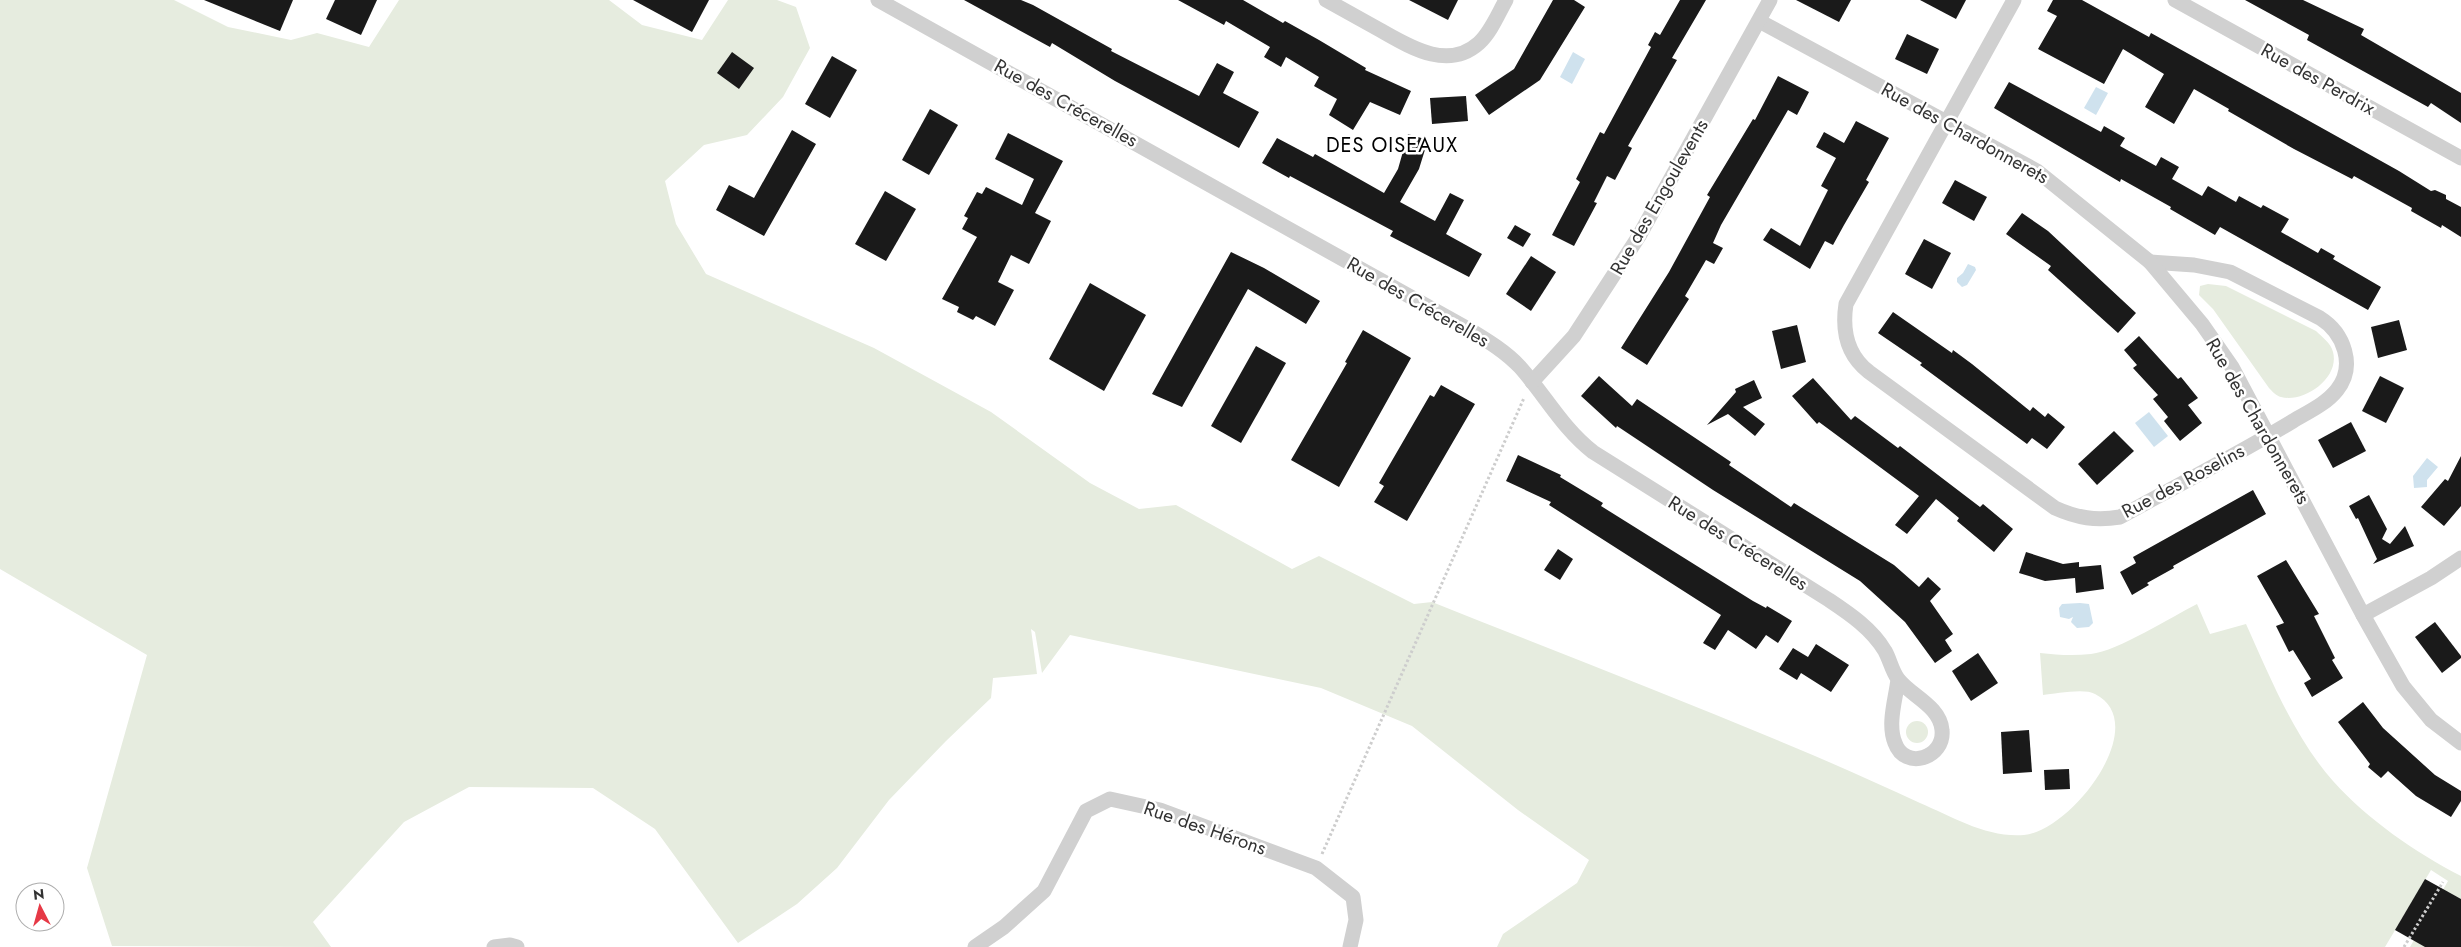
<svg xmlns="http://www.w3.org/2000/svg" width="2461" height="947" viewBox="0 0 2461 947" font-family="Jost,sans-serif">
	<rect width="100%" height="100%" fill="#fff"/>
	<g fill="#e6ecdf">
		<path d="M0,0h174l54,27 63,13 26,-7 52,14 30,-47h210l33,25 60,15 26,-40h49l19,7 14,41 -27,49 -36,38 -43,10 -39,36 11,43 30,50 168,74 117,64 99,71 49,26 37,-4 116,64 27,-13 95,48 18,-2c127,51 256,100 383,154 35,15 70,31 105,47 33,14 67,35 104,32 49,-5 129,-112 71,-141 -11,-6 -40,0 -52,1l-3,-42c17,2 34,3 51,1 27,-3 80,-37 106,-50l13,30 36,-10c24,53 48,113 87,157 35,39 82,71 128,95v23l-13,-7 -22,55h-16l38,-66 -17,-11 -46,77h-888l6,-13 74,-51 12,-23 -71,-50 -106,-84 -91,-38 -251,-53 -28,38 -7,-41 -4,-3 6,45 -44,4 -2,20 -45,43 -57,59 -52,68 -40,36 -59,39 -83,-114 -62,-41 -124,-1 -65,35 -91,100 18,25 -219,-1 -25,-78 60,-213 -147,-86z"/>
		<path d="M2208,284l18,2 90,45c6,6 15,12 17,21 7,26 -29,51 -52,45 -5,-1 -9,-6 -12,-9l-56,-79 -14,-14 1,-9z"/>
		<circle cx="1917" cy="732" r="11"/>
	</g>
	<g fill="#cfe2ee">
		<polygon points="1573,52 1585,59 1572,84 1560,77"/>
		<polygon points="2096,87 2108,93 2096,115 2084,108"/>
		<polygon points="1968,264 1975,267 1976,270 1967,285 1962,287 1957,282 1957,278 1963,273"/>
		<polygon points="2149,412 2168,436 2154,447 2135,423"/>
		<polygon points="2427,458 2438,467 2427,480 2427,487 2414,488 2413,476"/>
		<polygon points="2080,603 2089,604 2093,623 2089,627 2077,628 2071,622 2073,617 2069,619 2060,617 2059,608 2062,604"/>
	</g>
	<g fill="#1a1a1a">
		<polygon points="204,0 293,0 280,31"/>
		<polygon points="335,0 377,0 361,35 326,19"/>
		<polygon points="633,0 709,0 692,32"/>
		<polygon points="964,0 1021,0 1033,5 1112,49 1111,51 1199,96 1217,63 1234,72 1223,93 1259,112 1239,148 1115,81 1052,43 1050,47"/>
		<polygon points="1178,0 1243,0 1283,23 1285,21 1319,40 1366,68 1365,70 1411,91 1400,115 1370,102 1353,130 1329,115 1337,99 1314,86 1319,77 1286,57 1281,67 1264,57 1270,47 1226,21 1224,25"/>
		<polygon points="1409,0 1458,0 1448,20"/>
		<polygon points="1553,0 1574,0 1585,7 1540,80 1489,115 1475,95 1514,69"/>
		<polygon points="1680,0 1706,0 1672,58 1677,60 1628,146 1632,148 1615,180 1607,176 1594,202 1597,203 1574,246 1552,235 1580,182 1576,179 1600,132 1604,134 1651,47 1648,45 1655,32 1660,35"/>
		<polygon points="1796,0 1851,0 1839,22"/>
		<polygon points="1920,0 1966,0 1956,19"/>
		<polygon points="2053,0 2082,0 2149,37 2151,33 2399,171 2431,191 2435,190 2446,195 2446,199 2461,207 2461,237 2442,225 2441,228 2411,211 2412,208 2354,176 2352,179 2294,149 2228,111 2229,109 2194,89 2174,124 2145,107 2164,74 2123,49 2104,84 2038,49 2057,16 2047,11"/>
		<polygon points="2245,0 2303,0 2364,29 2361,35 2461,93 2461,123 2431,103 2428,107 2307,40 2309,35"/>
		<polygon points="1907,34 1939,49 1927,74 1895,59"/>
		<polygon points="732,52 754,68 739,89 717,73"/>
		<polygon points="832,56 857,70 830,118 805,104"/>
		<polygon points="1778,76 1809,92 1797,115 1788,110 1721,225 1713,243 1723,248 1714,264 1706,260 1685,296 1689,299 1647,365 1621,348 1669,272 1710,197 1707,195 1753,119 1755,120"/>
		<polygon points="2009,82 2101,132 2104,126 2125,138 2120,146 2156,166 2161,157 2179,167 2172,179 2202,196 2208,186 2236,202 2239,196 2261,208 2263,205 2289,219 2281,232 2318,253 2321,248 2335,256 2333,259 2381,287 2368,310 2220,227 2215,235 2170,209 2171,207 2121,179 2120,182 1994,108"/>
		<polygon points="1466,96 1468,121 1432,124 1430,98"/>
		<polygon points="930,109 958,125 929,175 902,160"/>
		<polygon points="1856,121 1889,138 1866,180 1869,182 1844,225 1833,245 1825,241 1810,269 1763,240 1771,228 1800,246 1828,190 1821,186 1836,158 1816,147 1824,132 1844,143"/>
		<polygon points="792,130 816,144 764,236 716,210 729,185 754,198"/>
		<polygon points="1008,133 1063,161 1035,213 1051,221 1029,264 1011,255 998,282 1014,290 995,326 976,316 973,320 957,312 959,307 942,299 977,237 962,229 968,218 964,216 977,192 982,194 986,187 1022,205 1034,179 995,159"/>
		<polygon points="1408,134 1428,140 1419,169 1400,202 1435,221 1450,193 1464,200 1446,234 1482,254 1469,277 1390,236 1393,231 1290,176 1289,178 1262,163 1277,138 1313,157 1315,154 1384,193 1398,169"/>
		<polygon points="1955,180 1987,197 1974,221 1942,203"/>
		<polygon points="885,191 916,209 886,261 855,244"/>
		<polygon points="2022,213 2048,231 2136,313 2118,333 2048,270 2051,266 2006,234"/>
		<polygon points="1515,225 1531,234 1523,247 1507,238"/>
		<polygon points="1924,239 1951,253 1932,289 1905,274"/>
		<polygon points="1231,252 1264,268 1320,301 1306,324 1248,289 1182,407 1152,394"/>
		<polygon points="1531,256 1556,272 1531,311 1506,294"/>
		<polygon points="1090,283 1146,315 1104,391 1049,359"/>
		<polygon points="1893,312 1952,353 1953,350 1972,364 2030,411 2033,407 2045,417 2048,413 2065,427 2047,449 2032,438 2027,444 1920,365 1922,363 1878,333"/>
		<polygon points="2399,320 2407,350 2378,358 2371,327"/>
		<polygon points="1797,325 1806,362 1781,369 1772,331"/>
		<polygon points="1363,330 1411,358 1339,487 1291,460 1347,363 1345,362"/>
		<polygon points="2139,336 2178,379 2181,377 2198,398 2188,405 2202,423 2180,441 2164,421 2168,417 2153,399 2158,395 2133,368 2137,365 2124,350"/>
		<polygon points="1256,346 1286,363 1241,443 1211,426"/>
		<polygon points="1599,376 1632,406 1637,399 1731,462 1729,465 1791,507 1794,503 1894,565 1919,587 1928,577 1941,589 1930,601 1953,634 1945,640 1952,651 1935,663 1905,622 1860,581 1713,490 1617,426 1616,428 1581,396"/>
		<polygon points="2380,376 2404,388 2386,423 2362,411"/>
		<polygon points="1813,378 1851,420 1855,416 1898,448 1900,446 1980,507 1983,504 2013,529 1994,552 1957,521 1959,518 1936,499 1907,534 1895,525 1919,496 1819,422 1817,424 1792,396"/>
		<polygon points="1754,380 1762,398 1743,407 1765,424 1755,436 1728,414 1707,425 1736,392 1735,389"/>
		<polygon points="1441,385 1475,404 1407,521 1374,502 1384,486 1379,483 1430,395 1434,397"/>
		<polygon points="2351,422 2366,451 2333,468 2318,440"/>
		<polygon points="2114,431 2134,451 2097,485 2078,464"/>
		<polygon points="1518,455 1561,475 1560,477 1603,503 1601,506 1753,601 1766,608 1767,606 1792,621 1778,643 1766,635 1756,649 1728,630 1715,650 1703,643 1721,615 1549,505 1551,502 1506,481"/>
		<polygon points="2461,456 2461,506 2444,526 2421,507 2445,479 2448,481"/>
		<polygon points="2253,490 2266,514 2173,566 2174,568 2147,583 2149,585 2132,595 2120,572 2136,563 2133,557"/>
		<polygon points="2369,495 2387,529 2382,539 2390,544 2405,526 2414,546 2373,564 2377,559 2358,518 2356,519 2349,506"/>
		<polygon points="1558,549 1573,559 1560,580 1544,570"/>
		<polygon points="2026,552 2063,564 2079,562 2079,567 2101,565 2104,589 2076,593 2075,578 2045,581 2019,573"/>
		<polygon points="2286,560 2319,614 2314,616 2335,658 2332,660 2343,678 2312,697 2304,683 2311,679 2293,650 2289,652 2276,626 2284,623 2257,576"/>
		<polygon points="2435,622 2461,656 2461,658 2442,673 2415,637"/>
		<polygon points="1816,644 1849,665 1831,692 1801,673 1797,680 1779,669 1793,648 1808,657"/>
		<polygon points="1978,653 1998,683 1971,701 1952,671"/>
		<polygon points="2363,702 2383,728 2435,775 2461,791 2461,801 2451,817 2416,796 2388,771 2381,778 2368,767 2370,764 2338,722"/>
		<polygon points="2029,730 2032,772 2003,774 2001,732"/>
		<polygon points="2069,769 2070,789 2045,790 2044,770"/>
		<polygon points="2425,879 2461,899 2461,947 2425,947 2395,930"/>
	</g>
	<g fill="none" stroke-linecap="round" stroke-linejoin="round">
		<g stroke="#cdcdcd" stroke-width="3" stroke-dasharray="2.5 2.5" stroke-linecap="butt">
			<polyline points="1322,854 1524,398"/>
			<polyline points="2404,947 2443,882"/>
		</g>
		<g stroke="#d0d0d0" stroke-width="15">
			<path d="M878,0l592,330c18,11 36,22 50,37 25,28 43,62 73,85l236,148c21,14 43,29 56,51 5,9 7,20 13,28 13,17 42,27 44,51 3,28 -37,41 -47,13 -8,-19 1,-45 3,-64"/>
			<path d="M1326,0c18,10 36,20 54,30 30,17 68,41 99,13 12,-11 19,-29 27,-43"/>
			<path d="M2014,0l-168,304c-4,26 1,51 23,68l186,136c22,10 41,13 65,9 58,-32 117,-62 173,-96 15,-9 33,-17 44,-31 19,-24 7,-57 -17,-72l-90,-46 -36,-7 -44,-3"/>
			<polyline points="2175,0 2461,158"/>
			<polyline points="1759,21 2037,171 2150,262 2202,324 2232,367 2363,615 2403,686 2431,720 2461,743"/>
			<polyline points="1532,382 1574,336 1639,236 1770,0"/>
			<polyline points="2363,615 2431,578 2461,558"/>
			<polyline points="494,947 510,945 517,947"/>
			<polyline points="975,947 1004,927 1044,891 1086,811 1110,799 1160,810 1316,868 1353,897 1356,920 1350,947"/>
		</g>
	</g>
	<g text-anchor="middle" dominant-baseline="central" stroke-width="5" stroke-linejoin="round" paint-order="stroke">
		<g font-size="19" fill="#333" stroke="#fff">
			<text transform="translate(2318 79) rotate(29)">Rue des Perdrix</text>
			<text transform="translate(1066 103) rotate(29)">Rue des Crécerelles</text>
			<text transform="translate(1965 133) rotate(29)">Rue des Chardonnerets</text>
			<text transform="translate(1659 197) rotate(-60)">Rue des Engoulevents</text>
			<text transform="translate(1418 302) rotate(30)">Rue des Crécerelles</text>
			<text transform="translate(2258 421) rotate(60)">Rue des Chardonnerets</text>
			<text transform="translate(2183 481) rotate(-28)">Rue des Roselins</text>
			<text transform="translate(1738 543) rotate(32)">Rue des Crécerelles</text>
			<text transform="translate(1205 828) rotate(19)">Rue des Hérons</text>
		</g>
		<g font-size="20" letter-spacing="1" fill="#000" stroke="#fff">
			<text x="1392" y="145">DES OISEAUX</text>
		</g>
	</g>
	<g transform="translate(40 907) rotate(354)"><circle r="24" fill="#ffffff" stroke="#adadad"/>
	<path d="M0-4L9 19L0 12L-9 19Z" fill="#e63946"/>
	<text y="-8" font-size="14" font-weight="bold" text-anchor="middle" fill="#333333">N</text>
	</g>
</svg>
